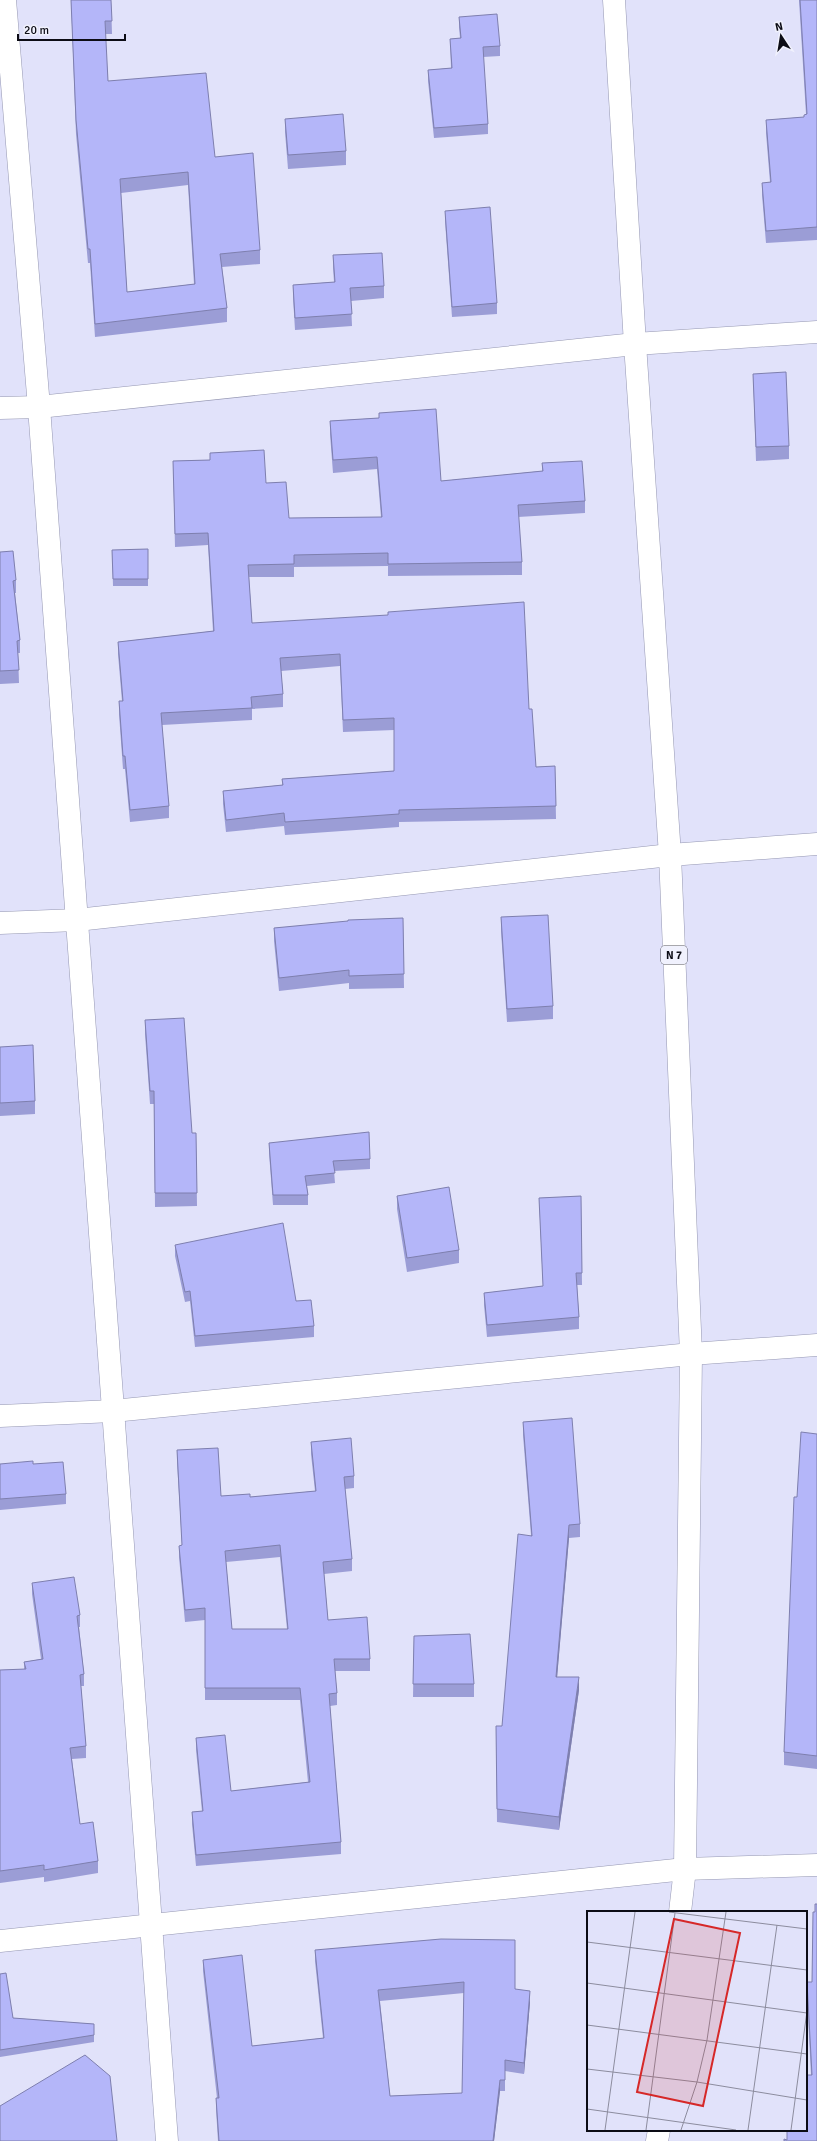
<svg xmlns="http://www.w3.org/2000/svg" width="817" height="2141" viewBox="0 0 817 2141" font-family="Signika,sans-serif">
	<rect width="100%" height="100%" fill="#e1e2fa"/>
	<g fill="none" stroke-linecap="round" stroke-linejoin="round">
		<g stroke="#9597b2" stroke-width="23">
			<g id="street">
				<polyline points="5,0 39,407 167,2141"/>
				<polyline points="0,408 39,407 635,344 817,332"/>
				<polyline points="0,923 77,920 670,855 817,844"/>
				<polyline points="0,1416 113,1411 691,1354 817,1345"/>
				<polyline points="0,1941 685,1869 817,1865"/>
			</g>
		</g>
		<g stroke="#9597b2" stroke-width="23">
			<g id="highway">
				<polyline points="614,0 635,344 670,855 691,1354 685,1869 680,1912"/>
				<polyline points="657,2141 659,2130"/>
			</g>
		</g>
		<use href="#street" stroke="#fff" stroke-width="22"/>
		<use href="#highway" stroke="#fff" stroke-width="22"/>
	</g>
	<g fill="#9b9dd6" fill-rule="evenodd">
		<path d="M71,0h40l1,34h-7l3,47 107,76 45,93v14l-38,3 5,41v14l-132,15 -5,-74h-2l-12,-129zM188,185l6,99 -67,8 -6,-99z"/>
		<polygon points="799,0 817,0 817,240 766,243 762,195 762,183 770,182 766,133 766,120 804,117 806,114"/>
		<polygon points="459,17 500,46 500,56 483,57 488,124 488,134 434,138 428,81 428,70 451,68 450,39 460,38 459,27"/>
		<polygon points="285,119 346,151 346,165 288,169 285,132"/>
		<polygon points="445,211 497,303 497,314 452,317 445,221"/>
		<polygon points="333,255 384,286 384,298 351,301 352,326 295,330 293,297 293,285 334,282 333,267"/>
		<polygon points="753,374 789,446 789,459 756,461"/>
		<polygon points="379,413 441,481 542,471 542,463 585,501 585,513 518,517 522,562 522,575 388,576 388,566 294,567 294,577 249,577 252,623 529,709 536,767 555,766 556,819 399,822 399,827 285,835 284,826 226,832 223,804 223,791 282,785 282,779 394,771 394,730 343,732 340,666 281,671 283,694 283,707 252,709 252,720 162,725 169,806 169,818 130,822 125,769 123,769 119,714 119,701 122,701 118,654 118,642 213,631 208,545 175,547 173,461 210,460 210,453 266,483 289,518 381,517 377,469 333,473 330,434 330,421 379,418"/>
		<polygon points="148,549 148,586 113,586 112,550"/>
		<polygon points="0,552 16,580 16,593 15,593 20,640 20,653 18,653 19,683 0,684"/>
		<polygon points="501,917 553,1006 553,1019 507,1022 501,931"/>
		<polygon points="403,918 404,988 349,989 349,983 279,991 274,941 274,928"/>
		<polygon points="145,1020 192,1133 196,1133 197,1206 155,1207 154,1104 150,1104 145,1034"/>
		<polygon points="0,1047 35,1101 35,1114 0,1116"/>
		<polygon points="269,1143 370,1159 370,1169 334,1171 335,1183 307,1186 308,1195 308,1205 273,1205 269,1153"/>
		<polygon points="397,1196 459,1250 459,1263 407,1272 397,1209"/>
		<polygon points="581,1196 582,1285 577,1285 579,1317 579,1329 487,1337 484,1305 484,1293 543,1286 539,1198"/>
		<polygon points="175,1245 296,1301 314,1326 314,1337 195,1347 190,1301 185,1302 175,1256"/>
		<polygon points="523,1422 580,1524 580,1537 569,1538 557,1677 579,1690 559,1830 497,1822 496,1726 502,1726 531,1535 523,1435"/>
		<polygon points="817,1434 817,1769 784,1765 784,1752 797,1497"/>
		<path d="M311,1442l43,34v12l-9,1 7,70v12l-28,3 4,46 42,39v12h-35l2,22v12l-7,1 11,136v12l-145,12 -4,-42v-12l10,-1 -6,-61v-12l35,53 77,-9 -8,-82h-95v-80l-20,2 -6,-65v-11l3,-1 -5,-83v-12l44,46 29,1 65,-6 -4,-37zM280,1557l7,72h-55l-6,-67z"/>
		<polygon points="0,1464 33,1464 66,1494 66,1504 0,1510"/>
		<polygon points="32,1583 80,1615 80,1627 79,1627 84,1674 84,1686 81,1686 86,1746 86,1758 72,1759 80,1824 98,1861 98,1873 44,1882 44,1877 0,1883 0,1670 24,1669 24,1662 41,1659 32,1594"/>
		<polygon points="414,1636 474,1684 474,1697 413,1697"/>
		<polygon points="815,1912 817,2141 787,2140 811,2075 807,1995 807,1982 812,1982"/>
		<path d="M315,1950l200,39 15,13 -6,72 -19,-3v20h-5l-6,50h-276l-2,-32v-11h1l-14,-127v-11l49,86 71,-8 -8,-77zM464,1993l-2,100 -72,3 -10,-95z"/>
		<polygon points="0,1974 13,2018 94,2024 94,2042 0,2057"/>
	</g>
	<g fill="#7e7fae">
		<polygon points="569,1525 569,1538 556,1690 556,1677"/>
		<polygon points="579,1677 579,1690 559,1830 559,1817"/>
		<polygon points="530,1991 530,2002 524,2074 524,2063"/>
		<polygon points="500,2080 500,2091 494,2141 493,2141"/>
	</g>
	<g fill="#b4b6f9" stroke="#7e7fae" fill-rule="evenodd">
		<path d="M71,0h40l1,21h-7l3,60 98,-8 9,84 38,-4 7,97 -40,4 7,54 -132,16 -5,-75h-2l-12,-129zM188,172l7,112 -68,8 -7,-113z"/>
		<polygon points="800,0 817,0 817,227 766,231 762,183 771,182 766,120 804,117 804,115 807,114"/>
		<polygon points="497,14 500,46 483,47 488,124 434,128 428,70 452,68 450,39 461,38 459,17"/>
		<polygon points="343,114 346,151 288,155 285,119"/>
		<polygon points="490,207 497,303 452,307 445,211"/>
		<polygon points="382,253 384,286 350,288 352,314 295,318 293,285 335,282 333,255"/>
		<polygon points="786,372 789,446 756,447 753,374"/>
		<polygon points="436,409 441,481 543,471 542,463 582,461 585,501 518,505 522,562 388,564 388,553 294,555 294,564 248,565 252,623 388,615 388,612 524,602 529,709 532,709 536,767 555,766 556,806 399,810 399,814 285,822 284,813 226,820 223,791 283,785 282,779 394,771 394,718 343,720 340,654 280,658 283,694 251,697 252,708 161,713 169,806 130,810 125,756 123,756 119,701 123,701 118,642 214,631 208,533 175,534 173,461 210,460 210,453 264,450 266,483 286,482 289,518 382,517 377,457 333,460 330,421 379,418 379,413"/>
		<polygon points="148,549 148,579 113,579 112,550"/>
		<polygon points="13,551 16,580 13,581 20,640 17,641 19,670 0,671 0,552"/>
		<polygon points="548,915 553,1006 507,1009 501,917"/>
		<polygon points="403,918 404,974 349,976 349,970 279,978 274,928 348,921 348,920"/>
		<polygon points="184,1018 192,1133 196,1133 197,1193 155,1193 154,1091 150,1091 145,1020"/>
		<polygon points="33,1045 35,1101 0,1103 0,1047"/>
		<polygon points="369,1132 370,1159 333,1161 335,1173 305,1176 308,1195 273,1195 269,1143"/>
		<polygon points="449,1187 459,1250 407,1258 397,1196"/>
		<polygon points="581,1196 582,1273 576,1273 579,1317 487,1325 484,1293 543,1286 539,1198"/>
		<polygon points="283,1223 296,1301 311,1300 314,1326 195,1336 190,1291 185,1292 175,1245"/>
		<polygon points="572,1418 580,1524 569,1525 556,1677 579,1677 559,1817 497,1809 496,1726 502,1726 518,1534 532,1536 523,1422"/>
		<polygon points="801,1432 817,1434 817,1756 784,1752 794,1497 797,1497"/>
		<path d="M351,1438l3,38 -10,1 8,82 -29,3 5,58 39,-3 3,42h-36l3,34 -8,1 12,148 -145,13 -4,-43 11,-1 -7,-73 29,-3 6,56 79,-9 -10,-94h-95v-80l-20,2 -6,-64 3,-1 -5,-95 41,-2 3,48 29,-2v3l66,-6 -5,-49zM280,1545l8,84h-56l-7,-78z"/>
		<polygon points="33,1461 33,1464 63,1462 66,1494 0,1499 0,1464"/>
		<polygon points="74,1577 80,1615 77,1616 84,1674 80,1675 86,1746 70,1748 80,1824 93,1822 98,1861 44,1870 44,1865 0,1871 0,1670 26,1669 24,1662 43,1659 32,1583"/>
		<polygon points="470,1634 474,1684 413,1684 414,1636"/>
		<polygon points="815,1904 817,1904 817,2141 784,2141 784,2139 787,2140 787,2130 806,2130 806,2075 812,2075 807,1982 812,1982 813,1912 815,1912"/>
		<path d="M441,1939l74,1v49l15,2 -6,72 -19,-3v20h-5l-7,61h-274l-3,-43h3l-16,-138 39,-5 10,91 72,-8 -9,-88zM464,1982l-2,111 -72,3 -12,-106z"/>
		<polygon points="6,1973 13,2018 94,2024 94,2035 0,2050 0,1974"/>
		<polygon points="85,2055 110,2076 117,2141 0,2141 0,2106"/>
	</g>
	<g text-anchor="middle" dominant-baseline="central" stroke-width="4" stroke-linejoin="round" paint-order="stroke">
		<rect fill="#f0f1fd" stroke="#50515b" stroke-width="1" x="661" y="946" width="26" height="18" rx="3"/>
		<g font-size="11" font-weight="bold" fill="#0c0c15">
			<text x="674" y="955">N 7</text>
		</g>
	</g>
	<g transform="translate(587 1911)">
		<rect width="220" height="220" fill="#e1e2fa"/>
		<path fill="none" stroke="#8c8c9e" stroke-width="1" d="M82,1l138,17M0,31l220,28M0,72l220,30M0,114l220,29M0,158l110,13 110,18M0,198l149,21M18,219l30,-218M59,219l29,-217M94,219l16,-48 10,-42 19,-128M161,219l29,-205M204,219l16,-119"/>
		<path fill="#d62828" fill-opacity="0.15" stroke="#d62828" stroke-width="2" d="M87,8l66,14 -37,173 -66,-14z"/>
		<rect width="220" height="220" fill="none" stroke="#0c0c15" stroke-width="2"/>
	</g>
	<g transform="translate(781 36) rotate(348)" stroke="#f0f1fd" stroke-width="3" paint-order="stroke">
	<path d="M0-3L7 15L0 10L-7 15Z" fill="#0c0c15"/>
	<text y="-6" font-size="11" font-weight="bold" text-anchor="middle" fill="#0c0c15">N</text>
	</g>
	<path d="M18 34v6h107v-6" fill="none" stroke="#0c0c15" stroke-width="2"/>
	<text x="24" y="34" font-size="12" fill="#0c0c15" stroke="#f0f1fd" stroke-width="3" paint-order="stroke">20 m</text>
</svg>
